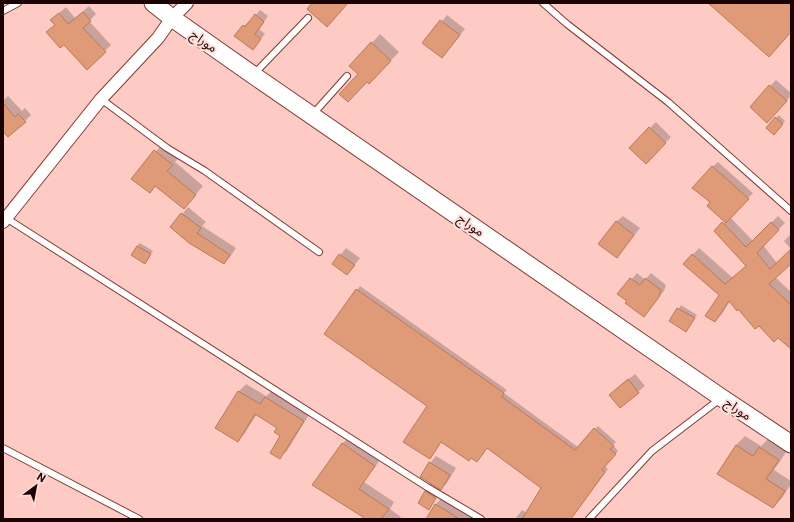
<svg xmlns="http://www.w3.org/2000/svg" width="794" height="522" viewBox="0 0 794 522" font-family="Roboto,'Noto Sans Arabic',sans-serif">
	<rect width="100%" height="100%" fill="#fdcbc4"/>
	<g fill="#0003">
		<polygon points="89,6 96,14 89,21 111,45 105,51 56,25 58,14 66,7 75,18"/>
		<polygon points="260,10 268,16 259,29 265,34 253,49 244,26 249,21 250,22"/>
		<polygon points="447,15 465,29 442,57 424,43"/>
		<polygon points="380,34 399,52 377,75 367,81 360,74 372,43"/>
		<polygon points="776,80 791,93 791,96 773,115 770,86"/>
		<polygon points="8,96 22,111 25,108 31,115 25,121 3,130 3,101"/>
		<polygon points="779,115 785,121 777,131 776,118"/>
		<polygon points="656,122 671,137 646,163 630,148"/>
		<polygon points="164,142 180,156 175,162 203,186 184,208 156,185 150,192 133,179"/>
		<polygon points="718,162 753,193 730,217 753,241 778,216 785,223 763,245 777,263 791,250 791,263 775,277 791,292 791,343 759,324 730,301 722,314 715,321 720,295 684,264 699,248 733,278 747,266 715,231 725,221 711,202 712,167"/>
		<polygon points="188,207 206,222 202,226 236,248 230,257 224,263 171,227"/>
		<polygon points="623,216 640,228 617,257 616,222"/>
		<polygon points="791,234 791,249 784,241"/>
		<polygon points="140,243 153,251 145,262 137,246"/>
		<polygon points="346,248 360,258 347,274 333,264"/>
		<polygon points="637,273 645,280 651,273 666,285 664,291 644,316 619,294"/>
		<polygon points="360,286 507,390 504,393 578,447 598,426 616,442 613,445 618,451 605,466 608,469 576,512 558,519 515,519 522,510 527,513 543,488 487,447 477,461 441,442 433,455 428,406 357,290"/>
		<polygon points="681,305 697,315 686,330 671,321"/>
		<polygon points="635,374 645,386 620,407 616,389"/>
		<polygon points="246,384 266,396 273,390 310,413 287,451 279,458 282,436 279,427 257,414 245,433 238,441 238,392"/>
		<polygon points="745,436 761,446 768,439 787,451 774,470 791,481 791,484 782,498 773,507 718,473 736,445"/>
		<polygon points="349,437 380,460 364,482 394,502 390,509 401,517 399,519 367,519 313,485 343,443"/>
		<polygon points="436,456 456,468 447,483 441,489 422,477 430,463"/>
		<polygon points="429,489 438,495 429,509 426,492"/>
		<polygon points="441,499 474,519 434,519 429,516 436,504"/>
	</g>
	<g fill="#df9a78" stroke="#bc7958">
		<polygon points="312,3 348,3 327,27 307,9"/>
		<polygon points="708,3 791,3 791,32 769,57"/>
		<polygon points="83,12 91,21 83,28 106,52 87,70 64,45 60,48 46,32 55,25 50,20 59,13 68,24"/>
		<polygon points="255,14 264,22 255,34 261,39 253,50 234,36 243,25 245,27"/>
		<polygon points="440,20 460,35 442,58 422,43"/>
		<polygon points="371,42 391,61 369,84 367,82 348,102 339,94 358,74 349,66"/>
		<polygon points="769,85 787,101 767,123 750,107"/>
		<polygon points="3,103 15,117 18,114 26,122 8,137 3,132"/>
		<polygon points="775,117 783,124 774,135 766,128"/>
		<polygon points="649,127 666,143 646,164 629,148"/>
		<polygon points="154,150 173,165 167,171 196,195 184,209 155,186 150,193 131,179"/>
		<polygon points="712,166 749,199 726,223 707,206 710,202 692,188"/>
		<polygon points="181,213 201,228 197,233 230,255 224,264 189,243 170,227"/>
		<polygon points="616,221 634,235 617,258 598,244"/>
		<polygon points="722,222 746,247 771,222 779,230 757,253 770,269 791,249 791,264 769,284 791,305 791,349 778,338 774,342 759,326 755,329 738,309 737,311 729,301 715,322 705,316 719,295 683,264 692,254 725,284 746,266 714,231"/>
		<polygon points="137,246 151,254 145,264 131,255"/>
		<polygon points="339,254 355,265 347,275 332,264"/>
		<polygon points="630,278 640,285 645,278 661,290 659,297 644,317 625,303 627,301 617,294"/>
		<polygon points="356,289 504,393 502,397 575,450 594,428 614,446 610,449 616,454 602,470 605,472 571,519 522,519 541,488 487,448 477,462 471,458 469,461 441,442 430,459 403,442 427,406 324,334"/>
		<polygon points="677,308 695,318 686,332 669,321"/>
		<polygon points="628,379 639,393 620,408 609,395"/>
		<polygon points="238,391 260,404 265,397 304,421 280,459 270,453 280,436 274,432 277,428 255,414 238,442 215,428"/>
		<polygon points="342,443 375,466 359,489 389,509 381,519 366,519 312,485"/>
		<polygon points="736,445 753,456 759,447 779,460 766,479 785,491 773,508 717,474"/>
		<polygon points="429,462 450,475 441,490 420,477"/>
		<polygon points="425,491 436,498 429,510 418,503"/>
		<polygon points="435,504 447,511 459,519 426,519"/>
	</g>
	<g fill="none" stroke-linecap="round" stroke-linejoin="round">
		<g stroke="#803c35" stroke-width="8">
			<g id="lane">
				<polyline points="543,3 567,24 668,102 791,211"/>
				<polyline points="3,11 18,3"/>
				<polyline points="254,74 308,18"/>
				<polyline points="101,99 167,148 205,171 319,252"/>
				<polyline points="313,114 347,76"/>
				<polyline points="6,218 427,487 481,519"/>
				<polyline points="3,448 139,519"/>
				<polyline points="589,519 652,451 720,399"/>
			</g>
		</g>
		<g stroke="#803c35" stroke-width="14">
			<polyline id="street" points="3,222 101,99 158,38 172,18 187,3"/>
		</g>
		<g stroke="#803c35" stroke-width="19">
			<polyline id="secondary" points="153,3 172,18 253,75 722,398 791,444"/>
		</g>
		<use href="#lane" stroke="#fff" stroke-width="6"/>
		<use href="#street" stroke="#fff" stroke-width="12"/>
		<use href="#secondary" stroke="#fff" stroke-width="17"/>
	</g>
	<g text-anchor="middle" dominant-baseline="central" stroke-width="4" stroke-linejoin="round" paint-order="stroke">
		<g font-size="13" fill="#1c0303" stroke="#ffddd8">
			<text transform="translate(204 41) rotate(35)">موراج</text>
			<text transform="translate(471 225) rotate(35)">موراج</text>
			<text transform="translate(738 409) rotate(34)">موراج</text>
		</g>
	</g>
	<rect width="794" height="522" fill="none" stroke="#1c0303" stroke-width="8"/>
	<g transform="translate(36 486) rotate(32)" stroke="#ffddd8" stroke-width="3" paint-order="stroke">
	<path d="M0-3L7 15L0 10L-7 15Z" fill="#1c0303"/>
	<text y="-6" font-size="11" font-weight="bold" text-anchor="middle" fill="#1c0303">N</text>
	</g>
</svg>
